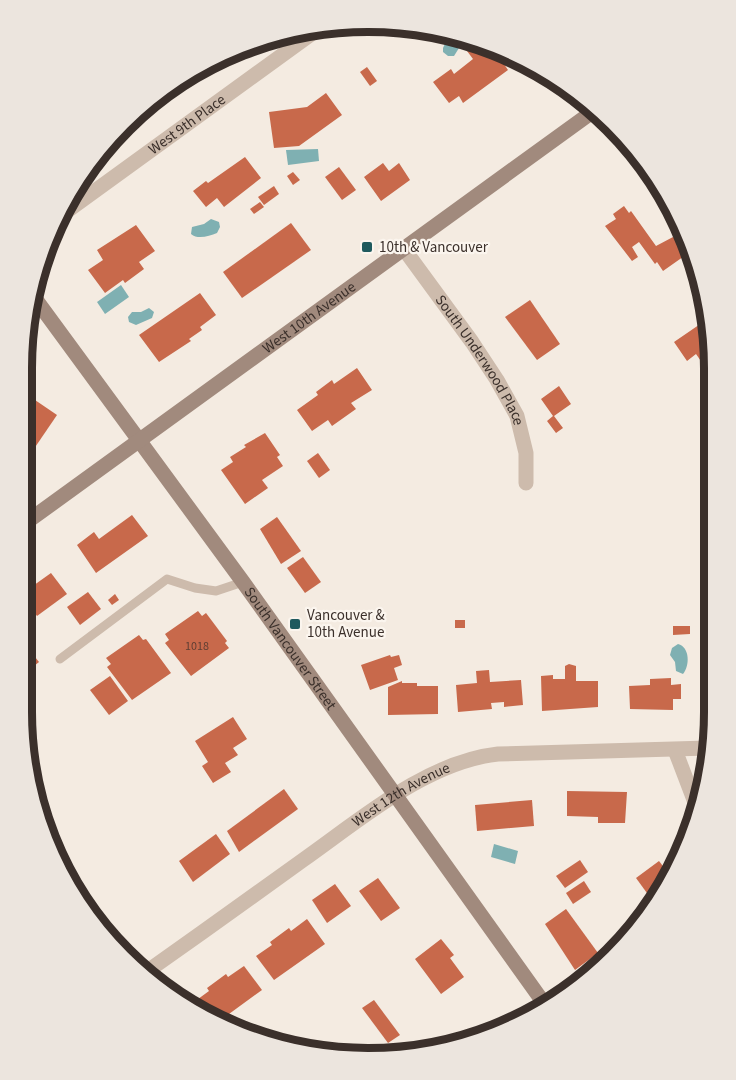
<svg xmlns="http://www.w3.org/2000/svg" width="736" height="1080" viewBox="0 0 736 1080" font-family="'Source Sans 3',sans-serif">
	<rect width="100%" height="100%" fill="#f4ebe1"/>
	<g fill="#7fb0b2">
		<polygon points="448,37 464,40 454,56 448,56 443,52 443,48"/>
		<polygon points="318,149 319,161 288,165 286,150"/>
		<path d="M211,219l8,3 1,5 -3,6c-8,3 -19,7 -26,1l1,-7 12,-3z"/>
		<polygon points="121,285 129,297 105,314 97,302"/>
		<polygon points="149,308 154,312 152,318 136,325 129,322 128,317 132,312 141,312"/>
		<path d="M678,644c12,3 12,22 5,30l-7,-3 -1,-9 -5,-7 2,-7z"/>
		<polygon points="494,844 518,851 515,864 491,857"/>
	</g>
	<g fill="#c8694b">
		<polygon points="478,43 491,45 508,70 463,103 459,96 449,103 433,82 451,69 454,74 473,59 467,51"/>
		<polygon points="367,67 377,81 370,86 360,72"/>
		<polygon points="326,93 342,115 299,146 274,148 269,112 307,107"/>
		<polygon points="245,157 261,178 224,207 217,198 206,207 193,191 206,181 208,183"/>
		<polygon points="383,163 389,171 399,163 410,180 381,201 364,177"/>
		<polygon points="339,167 356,190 342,200 325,177"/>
		<polygon points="293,172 300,180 293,185 287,176"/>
		<polygon points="274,186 279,194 264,205 258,197"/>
		<polygon points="260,202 264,207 254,214 250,209"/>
		<polygon points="624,206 629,213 631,211 656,246 673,237 680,246 683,243 690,252 663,271 657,262 655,264 639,242 632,247 638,257 632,261 605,226 616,219 613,214"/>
		<polygon points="291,223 311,250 242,298 223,272"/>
		<polygon points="136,225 155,251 139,262 144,269 125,283 123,280 105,293 88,270 103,260 97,250"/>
		<polygon points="200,293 216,315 200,327 202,330 189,339 191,341 159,362 139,335"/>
		<polygon points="530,300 560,344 537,360 505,317"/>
		<polygon points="709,318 709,362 710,374 696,354 687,361 674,342"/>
		<polygon points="357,368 372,390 351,403 356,409 332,426 328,420 312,431 297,410 318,395 316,392 332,380 334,384"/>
		<polygon points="559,386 571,404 554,416 563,428 556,433 547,421 553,416 541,399"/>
		<polygon points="35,400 57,415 25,462 26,414"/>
		<polygon points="265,433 280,455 277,457 283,466 262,480 268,488 245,504 221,470 233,462 230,457 246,447 244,445"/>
		<polygon points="318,453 330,470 319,478 307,461"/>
		<polygon points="132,515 148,536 96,573 77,545 94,532 99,539"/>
		<polygon points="277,517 301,551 281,564 260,529"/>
		<polygon points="303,557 321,582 305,593 287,568"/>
		<polygon points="51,573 67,594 37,616 23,597 23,593"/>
		<polygon points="88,592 101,609 80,625 67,607"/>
		<polygon points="115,594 119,600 112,605 108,600"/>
		<polygon points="198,611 202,616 206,613 227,641 225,643 229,648 191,676 165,643 169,640 165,634"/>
		<rect x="455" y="620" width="10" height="8"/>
		<polygon points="673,626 690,626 690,634 673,635"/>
		<polygon points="139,635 143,640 146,639 171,673 132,700 107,667 111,664 106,658"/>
		<polygon points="31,652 39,662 29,670 22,660"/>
		<polygon points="390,655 391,657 399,655 402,665 394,668 398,680 370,690 361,665"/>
		<polygon points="704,658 712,658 712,667 714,667 715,706 704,707"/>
		<polygon points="569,664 576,666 576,681 598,681 598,707 542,711 541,676 553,675 553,679 565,679 565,666"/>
		<polygon points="489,670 490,682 521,680 523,705 504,707 504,702 491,703 492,709 458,712 456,685 477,683 476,671"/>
		<polygon points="110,676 128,701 109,715 90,690"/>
		<polygon points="671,678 671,685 681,684 681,699 673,699 673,710 630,709 629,686 650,685 650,679"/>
		<polygon points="402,681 402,683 417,683 417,686 438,686 438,714 388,715 388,687"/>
		<polygon points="21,704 33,720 23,727 21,712"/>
		<polygon points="233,717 247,739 233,748 238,755 225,763 231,772 213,783 202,766 208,762 195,741"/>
		<polygon points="284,789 298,809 239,852 227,831"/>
		<polygon points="567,791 627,792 625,823 598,823 598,817 567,816"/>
		<polygon points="532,800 534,826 477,831 475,805"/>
		<polygon points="216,834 230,854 193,882 179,861"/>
		<polygon points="580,860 588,872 565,888 556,876"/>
		<polygon points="659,861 669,874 652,900 636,878"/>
		<polygon points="378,878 400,908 381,921 359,891"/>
		<polygon points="584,881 591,892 573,904 566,893"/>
		<polygon points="335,884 351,906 327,923 312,900"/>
		<polygon points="566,909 598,953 575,970 545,924"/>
		<polygon points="307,919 325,944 274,980 256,956 272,945 270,942 289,928 291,931"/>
		<polygon points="441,939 454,955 450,958 464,977 441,994 415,959"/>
		<polygon points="244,966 262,990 218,1022 201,1012 194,1002 209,991 207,988 226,974 228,977"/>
		<polygon points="374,1000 400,1035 388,1043 362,1008"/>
		<polygon points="503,1023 507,1028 487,1035 487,1034"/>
	</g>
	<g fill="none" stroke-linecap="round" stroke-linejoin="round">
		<polyline stroke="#cdbbac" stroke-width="9" points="60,659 167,579 195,588 216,591 243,582"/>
		<g stroke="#cdbbac" stroke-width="15">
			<path id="s1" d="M59,217l255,-185"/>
			<path id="s2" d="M404,249l68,93 25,38 20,36 9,37v30"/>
			<polyline points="675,750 696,805"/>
			<path id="s3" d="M142,975c54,-38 107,-76 161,-115 57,-40 123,-98 195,-106l210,-6"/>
		</g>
		<g stroke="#a18a7d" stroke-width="15">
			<path id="s4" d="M31,293l212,289 303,424"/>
			<path id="s5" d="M24,524l571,-414"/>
		</g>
	</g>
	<g fill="#1f5a5e" stroke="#fbf5ee" stroke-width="2">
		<rect x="361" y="241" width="12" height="12" rx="3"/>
		<rect x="289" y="618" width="12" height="12" rx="3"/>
	</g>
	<g text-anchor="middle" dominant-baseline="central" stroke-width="4.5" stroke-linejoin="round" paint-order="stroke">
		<g font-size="12" fill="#5e3e33">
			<text x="197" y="646">1018</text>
		</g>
		<g font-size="15" fill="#3b302b" stroke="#fbf5ee">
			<text stroke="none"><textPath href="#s1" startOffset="158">West 9th Place</textPath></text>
			<text stroke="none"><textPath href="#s5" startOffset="352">West 10th Avenue</textPath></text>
			<text stroke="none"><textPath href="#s2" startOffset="135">South Underwood Place</textPath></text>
			<text stroke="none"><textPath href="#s4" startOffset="440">South Vancouver Street</textPath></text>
			<text stroke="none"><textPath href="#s3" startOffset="316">West 12th Avenue</textPath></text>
		</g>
		<g font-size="15" fill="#3b302b" stroke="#fbf5ee" text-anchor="start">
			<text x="379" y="247">10th &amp; Vancouver</text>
			<text x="307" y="615">Vancouver &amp;<tspan x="307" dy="17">10th Avenue</tspan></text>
		</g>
	</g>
	<path d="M0 0H736V1080H0ZM368 32H368A336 336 0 0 1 704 368V712A336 336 0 0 1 368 1048H368A336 336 0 0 1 32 712V368A336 336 0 0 1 368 32Z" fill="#ece5de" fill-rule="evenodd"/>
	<path fill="none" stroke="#3b302b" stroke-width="8" d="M368 32H368A336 336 0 0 1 704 368V712A336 336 0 0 1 368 1048H368A336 336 0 0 1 32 712V368A336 336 0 0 1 368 32Z"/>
</svg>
